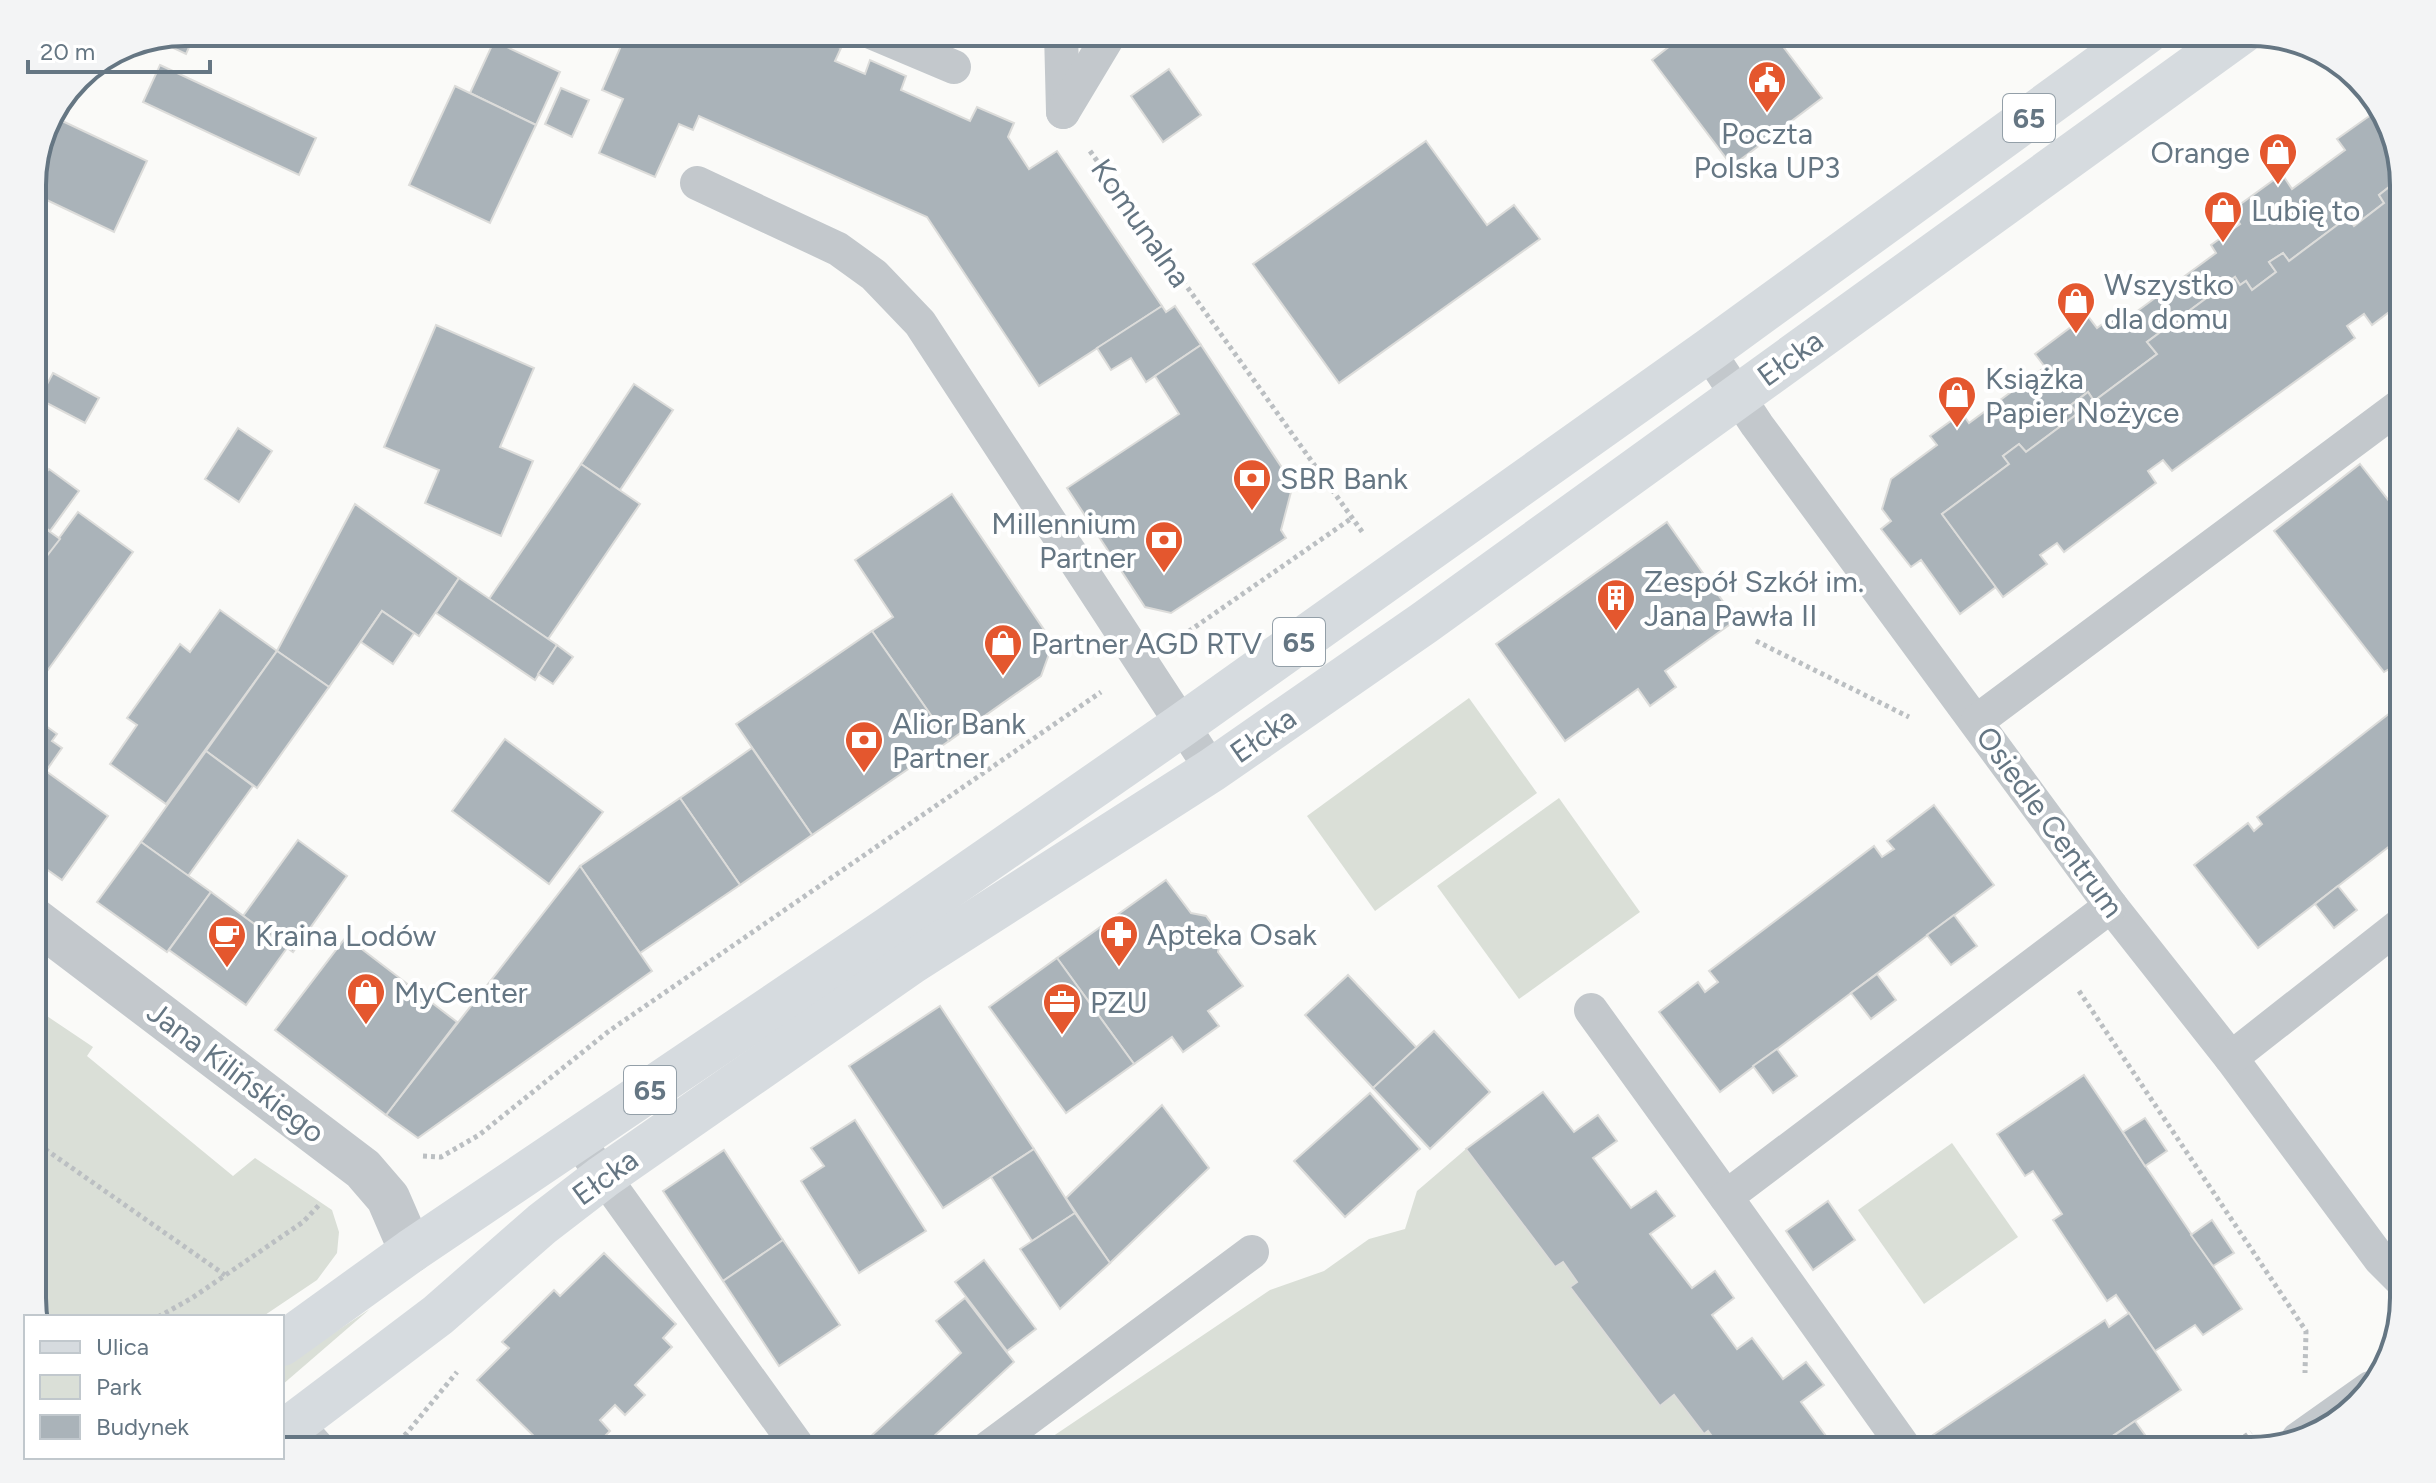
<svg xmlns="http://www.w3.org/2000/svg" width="2436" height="1483" viewBox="0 0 2436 1483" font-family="Figtree,sans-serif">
	<rect width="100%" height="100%" fill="#fafaf8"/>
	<g fill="#dadfd7">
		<polygon points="1469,698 1537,793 1375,911 1307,816"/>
		<polygon points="1559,798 1640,912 1519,999 1437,886"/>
		<polygon points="32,1006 93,1047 87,1056 233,1176 255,1158 332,1210 339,1232 337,1253 317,1280 262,1317 35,1317 32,1307"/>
		<polygon points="1952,1143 2018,1237 1924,1304 1858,1210"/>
		<polygon points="1466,1149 1563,1262 1577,1282 1571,1287 1708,1431 1719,1446 1715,1451 1031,1451 1270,1290 1324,1271 1369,1239 1405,1229 1417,1191"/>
		<polygon points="370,1309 282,1385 282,1367"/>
	</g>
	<g fill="#aab3b9" stroke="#dcdcda" stroke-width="2">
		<polygon points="185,32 196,32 186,54 152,38"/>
		<polygon points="627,32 774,32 799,45 804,33 841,48 835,61 865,74 870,60 906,76 901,90 970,121 977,107 1014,123 1008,137 1029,169 1057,151 1162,306 1039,386 927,217 699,116 693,130 679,124 655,177 599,153 623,99 602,90"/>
		<polygon points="1688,32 1772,32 1822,98 1732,166 1652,60"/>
		<polygon points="494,41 560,72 536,125 470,93"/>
		<polygon points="160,65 316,138 299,175 143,102"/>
		<polygon points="1169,69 1201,115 1163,142 1131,96"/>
		<polygon points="455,86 536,125 490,223 409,185"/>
		<polygon points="561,88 589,100 572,137 545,124"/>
		<polygon points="2382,107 2404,176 2404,189 2399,192 2393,184 2379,195 2384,203 2354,226 2348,217 2289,261 2283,253 2269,262 2276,272 2252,290 2246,281 2240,285 2235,277 2147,342 2157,354 2094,401 2088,392 2071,405 2077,414 2026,452 2019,444 2003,456 2009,464 1942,514 1996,587 1960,614 1921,560 1911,567 1881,529 1891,521 1882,509 1891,479 1937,445 1930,436 1962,413 1969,423 2045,367 2035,354 2087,315 2097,328 2121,310 2128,318 2216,253 2211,245 2240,224 2231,211 2282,174 2292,189 2345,150 2337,139"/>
		<polygon points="58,119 147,161 114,232 32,193 32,176"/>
		<polygon points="1426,141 1487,225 1514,205 1540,239 1339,383 1253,264"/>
		<polygon points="2393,184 2399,192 2404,189 2404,305 2401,303 2372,325 2364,314 2347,326 2355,338 2172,471 2163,460 2148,471 2156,483 2064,552 2057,543 2040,555 2047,564 2003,597 1942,514 2009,464 2003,456 2019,444 2026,452 2077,414 2071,405 2088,392 2094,401 2157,354 2147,342 2235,277 2240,285 2246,281 2252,290 2276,272 2269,262 2283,253 2289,261 2348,217 2354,226 2384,203 2379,195"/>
		<polygon points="1162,306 1166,312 1175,306 1201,345 1146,382 1131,358 1111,370 1097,348"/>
		<polygon points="436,325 534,368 500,447 533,461 501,536 425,503 439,470 384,447"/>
		<polygon points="1201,345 1296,489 1291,492 1281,530 1286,538 1171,613 1145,607 1067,488 1179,414 1155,376"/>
		<polygon points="53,373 99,398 85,423 39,399"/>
		<polygon points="634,384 673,410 620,490 581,464"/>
		<polygon points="238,428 272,451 239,502 205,479"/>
		<polygon points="32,457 40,461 32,473"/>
		<polygon points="581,464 640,504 548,639 489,599"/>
		<polygon points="2360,464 2404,520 2404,684 2391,668 2384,672 2274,531"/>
		<polygon points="49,469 79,491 50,531 32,518 32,482 36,476 41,479"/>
		<polygon points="952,494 1053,643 1041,676 949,741 872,631 893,617 855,560"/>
		<polygon points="355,504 459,578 419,636 382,611 329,687 277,651"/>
		<polygon points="78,512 133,552 32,692 32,575"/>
		<polygon points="32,519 60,539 32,575"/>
		<polygon points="1667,522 1736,620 1665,671 1676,687 1650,706 1638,689 1565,741 1496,644"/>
		<polygon points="459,578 557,645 535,680 436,613"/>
		<polygon points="220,610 277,651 166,804 110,764 137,725 127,718 180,644 190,652"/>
		<polygon points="382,611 414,633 393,664 361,642"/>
		<polygon points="872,631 949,741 812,835 736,724"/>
		<polygon points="557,645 573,657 553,684 538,674"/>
		<polygon points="277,651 329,687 257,788 206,751"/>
		<polygon points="2404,702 2404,835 2258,948 2194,865 2248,823 2254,831 2262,824 2257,817"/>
		<polygon points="32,716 57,734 52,741 62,748 46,771 32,761"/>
		<polygon points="505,739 603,812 549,884 452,811"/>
		<polygon points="752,748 812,835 740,885 680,798"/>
		<polygon points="206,751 253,786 188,876 141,842"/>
		<polygon points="32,761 108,816 62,880 32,859"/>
		<polygon points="680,798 740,885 640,953 580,866"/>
		<polygon points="1934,805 1994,885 1720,1092 1659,1012 1698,982 1705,992 1718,982 1709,971 1874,846 1882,857 1894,849 1887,841"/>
		<polygon points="298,840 347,876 293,952 243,916"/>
		<polygon points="141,842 211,892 167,952 97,902"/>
		<polygon points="580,866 652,971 418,1138 386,1115"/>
		<polygon points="1166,880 1191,913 1206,916 1221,936 1218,952 1243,986 1208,1011 1219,1026 1183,1052 1172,1037 1134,1064 1057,958"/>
		<polygon points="2338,886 2357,910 2334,928 2315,904"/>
		<polygon points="211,892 287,948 246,1005 169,950"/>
		<polygon points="1954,915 1977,946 1951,965 1927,935"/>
		<polygon points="346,937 457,1022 386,1115 275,1030"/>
		<polygon points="1057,958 1134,1064 1066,1113 989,1007"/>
		<polygon points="1877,974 1896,1000 1871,1019 1851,993"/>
		<polygon points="1348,975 1417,1048 1373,1088 1305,1015"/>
		<polygon points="940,1006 1034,1149 943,1208 849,1066"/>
		<polygon points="1434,1031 1490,1092 1430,1149 1373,1088"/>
		<polygon points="1777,1049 1797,1076 1773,1093 1753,1066"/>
		<polygon points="2084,1075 2242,1309 2203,1335 2195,1325 2155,1351 2116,1295 2107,1301 2053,1220 2062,1214 2033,1171 2025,1176 1997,1134"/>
		<polygon points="1543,1092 1574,1132 1598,1115 1617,1141 1593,1158 1631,1208 1656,1191 1675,1216 1650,1234 1692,1288 1715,1271 1734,1298 1712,1315 1737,1349 1752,1338 1783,1379 1806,1362 1824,1385 1801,1402 1829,1440 1814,1451 1715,1451 1719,1446 1708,1431 1704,1434 1674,1395 1660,1406 1570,1287 1577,1282 1563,1262 1555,1267 1466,1149"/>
		<polygon points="1370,1093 1420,1149 1345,1217 1294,1161"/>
		<polygon points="1162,1105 1209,1168 1110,1263 1066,1198"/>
		<polygon points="2145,1118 2167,1151 2145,1166 2123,1132"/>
		<polygon points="855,1120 926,1231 859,1273 801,1181 824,1166 811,1148"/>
		<polygon points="1034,1149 1075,1213 1032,1241 991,1177"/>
		<polygon points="724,1150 783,1240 723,1281 663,1191"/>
		<polygon points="1828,1201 1855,1240 1813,1270 1786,1231"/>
		<polygon points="1075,1213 1110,1263 1060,1309 1020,1249"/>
		<polygon points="2212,1220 2234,1253 2213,1266 2191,1235"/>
		<polygon points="783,1240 840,1325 779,1366 723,1281"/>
		<polygon points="604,1253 676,1324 663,1338 672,1347 635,1385 645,1395 625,1415 615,1405 600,1420 610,1431 590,1451 579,1441 569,1451 549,1451 477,1380 509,1348 502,1342 554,1290 560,1296"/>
		<polygon points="984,1260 1036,1329 1007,1351 955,1282"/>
		<polygon points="965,1298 1014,1362 918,1451 855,1451 961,1353 936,1321"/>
		<polygon points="2129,1313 2181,1390 2090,1451 1943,1451 1933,1435 2105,1320 2109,1327"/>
		<polygon points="2135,1421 2155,1449 2151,1451 2117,1451 2109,1439"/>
		<polygon points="1829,1440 1837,1451 1814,1451"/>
	</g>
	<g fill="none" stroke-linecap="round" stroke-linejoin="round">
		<g stroke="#bbbfc2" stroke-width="5" stroke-dasharray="4 4" stroke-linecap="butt">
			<polyline points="1090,151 1363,533"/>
			<polyline points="1182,636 1352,518"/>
			<polyline points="1756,641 1909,717"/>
			<polyline points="2079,991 2306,1331 2305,1373"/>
			<polyline points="32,1140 225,1275"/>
			<polyline points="423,1156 441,1157 479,1135 609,1031 1101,692"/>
			<polyline points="158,1317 192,1298 303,1222 320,1204"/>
			<polyline points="386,1451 406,1434 457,1372"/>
			<polyline points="2225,1451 2251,1432"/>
		</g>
		<g stroke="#c3c8cc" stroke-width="34">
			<polyline points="871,32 954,67"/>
			<polyline points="1061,32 1063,112"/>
			<polyline points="1063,112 1111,32"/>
			<polyline points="697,183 838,249 874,275 920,323 1212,770"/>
			<polyline points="1708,351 1757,425 2111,906 2231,1058 2380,1259 2404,1283"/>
			<polyline points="1977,721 2404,403"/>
			<polyline points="1591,1010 1726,1197"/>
			<polyline points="2231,1058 2404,922"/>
			<polyline points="589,1156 801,1451"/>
			<polyline points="296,1423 321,1451"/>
			<polyline points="2298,1439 2370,1388"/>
			<polyline points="984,1451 1252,1252"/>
			<polyline points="1907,1451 1726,1197 2111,906"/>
		</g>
		<polyline stroke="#c3c8cc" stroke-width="44" points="32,918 363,1169 388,1198 411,1251"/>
		<g stroke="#d6dbdf" stroke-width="44">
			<polyline points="282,1344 411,1251 888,929 1182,725 1708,351 2147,32"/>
			<polyline points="282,1433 438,1315 542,1224 603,1177 912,962 1212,770 1424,623 2242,32"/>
		</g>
	</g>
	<defs>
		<g id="civic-pin" transform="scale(2)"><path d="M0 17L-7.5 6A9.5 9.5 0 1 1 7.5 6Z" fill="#e4572e" stroke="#fff"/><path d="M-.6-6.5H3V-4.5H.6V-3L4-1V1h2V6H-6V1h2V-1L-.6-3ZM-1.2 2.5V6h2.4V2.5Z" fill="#fff"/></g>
		<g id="shop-pin" transform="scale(2)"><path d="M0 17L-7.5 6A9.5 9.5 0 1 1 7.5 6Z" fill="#e4572e" stroke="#fff"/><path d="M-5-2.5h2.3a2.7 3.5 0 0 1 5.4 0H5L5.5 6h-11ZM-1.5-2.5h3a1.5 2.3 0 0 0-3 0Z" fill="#fff"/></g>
		<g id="bank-pin" transform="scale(2)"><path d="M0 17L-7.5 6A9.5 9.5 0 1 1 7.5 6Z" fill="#e4572e" stroke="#fff"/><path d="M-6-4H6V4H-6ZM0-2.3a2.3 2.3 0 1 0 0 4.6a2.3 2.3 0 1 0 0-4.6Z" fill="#fff"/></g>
		<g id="building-pin" transform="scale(2)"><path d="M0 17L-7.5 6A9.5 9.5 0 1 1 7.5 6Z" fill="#e4572e" stroke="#fff"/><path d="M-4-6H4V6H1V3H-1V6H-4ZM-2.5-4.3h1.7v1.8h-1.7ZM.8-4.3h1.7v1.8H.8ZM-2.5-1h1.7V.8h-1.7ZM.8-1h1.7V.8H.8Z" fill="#fff"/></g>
		<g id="pharmacy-pin" transform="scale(2)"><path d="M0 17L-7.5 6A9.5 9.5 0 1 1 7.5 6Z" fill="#e4572e" stroke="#fff"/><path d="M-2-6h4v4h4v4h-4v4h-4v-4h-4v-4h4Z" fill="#fff"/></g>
		<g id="cafe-pin" transform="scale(2)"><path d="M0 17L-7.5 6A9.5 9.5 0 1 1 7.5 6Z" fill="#e4572e" stroke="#fff"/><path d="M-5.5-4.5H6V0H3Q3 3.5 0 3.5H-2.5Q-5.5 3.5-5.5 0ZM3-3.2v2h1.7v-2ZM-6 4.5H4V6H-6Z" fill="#fff"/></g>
		<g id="office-pin" transform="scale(2)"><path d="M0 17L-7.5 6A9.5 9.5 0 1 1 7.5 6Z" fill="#e4572e" stroke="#fff"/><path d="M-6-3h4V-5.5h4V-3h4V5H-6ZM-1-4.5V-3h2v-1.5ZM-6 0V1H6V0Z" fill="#fff"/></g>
	</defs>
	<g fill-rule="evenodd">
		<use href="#civic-pin" x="1767" y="80"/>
		<use href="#shop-pin" x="2278" y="152"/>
		<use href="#shop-pin" x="2223" y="210"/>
		<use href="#shop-pin" x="2076" y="301"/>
		<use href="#shop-pin" x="1957" y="395"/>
		<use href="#bank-pin" x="1252" y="478"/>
		<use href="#bank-pin" x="1164" y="540"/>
		<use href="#building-pin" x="1616" y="598"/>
		<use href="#shop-pin" x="1003" y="643"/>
		<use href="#bank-pin" x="864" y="740"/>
		<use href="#pharmacy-pin" x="1119" y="934"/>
		<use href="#cafe-pin" x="227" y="935"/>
		<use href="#shop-pin" x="366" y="992"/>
		<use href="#office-pin" x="1062" y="1002"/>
	</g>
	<g text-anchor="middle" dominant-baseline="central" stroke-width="8" stroke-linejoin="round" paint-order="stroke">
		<g fill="#fff" stroke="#939fa8" stroke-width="2">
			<rect x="2003" y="94" width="52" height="48" rx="6"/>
			<rect x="1273" y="618" width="52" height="48" rx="6"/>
			<rect x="624" y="1066" width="52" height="48" rx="6"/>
		</g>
		<g font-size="28" font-weight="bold" fill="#657683">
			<text x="2029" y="118">65</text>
			<text x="1299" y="642">65</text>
			<text x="650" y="1090">65</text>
		</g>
		<g font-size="30" fill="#657683" stroke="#fff" text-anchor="start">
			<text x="1767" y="133" text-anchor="middle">Poczta<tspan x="1767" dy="34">Polska UP3</tspan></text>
			<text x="2250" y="152" text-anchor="end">Orange</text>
			<text x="2251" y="210">Lubię to</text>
			<text x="2104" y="284">Wszystko<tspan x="2104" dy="34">dla domu</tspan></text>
			<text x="1985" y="378">Książka<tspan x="1985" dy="34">Papier Nożyce</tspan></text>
			<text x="1280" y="478">SBR Bank</text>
			<text x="1136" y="523" text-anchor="end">Millennium<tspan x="1136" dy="34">Partner</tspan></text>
			<text x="1644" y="581">Zespół Szkół im.<tspan x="1644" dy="34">Jana Pawła II</tspan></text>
			<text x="1031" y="643">Partner AGD RTV</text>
			<text x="892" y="723">Alior Bank<tspan x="892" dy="34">Partner</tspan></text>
			<text x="1147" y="934">Apteka Osak</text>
			<text x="255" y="935">Kraina Lodów</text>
			<text x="394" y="992">MyCenter</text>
			<text x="1090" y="1002">PZU</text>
		</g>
		<g font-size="30" fill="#657683" stroke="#fff">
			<text transform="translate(1141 223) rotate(55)">Komunalna</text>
			<text transform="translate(1790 358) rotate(-36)">Ełcka</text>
			<text transform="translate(1263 735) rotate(-35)">Ełcka</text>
			<text transform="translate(2050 822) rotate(54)">Osiedle Centrum</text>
			<text transform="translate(236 1072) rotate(37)">Jana Kilińskiego</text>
			<text transform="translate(605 1177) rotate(-36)">Ełcka</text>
		</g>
	</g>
	<path d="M0 0H2436V1483H0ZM185 46H2251A139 139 0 0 1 2390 185V1298A139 139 0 0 1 2251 1437H185A139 139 0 0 1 46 1298V185A139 139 0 0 1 185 46Z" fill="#f3f4f5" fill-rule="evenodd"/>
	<path fill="none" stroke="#657683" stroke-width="4" d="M185 46H2251A139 139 0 0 1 2390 185V1298A139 139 0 0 1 2251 1437H185A139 139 0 0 1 46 1298V185A139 139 0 0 1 185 46Z"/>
	<rect x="24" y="1315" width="260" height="144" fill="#ffffff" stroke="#c1c8cd" stroke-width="2"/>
	<rect x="40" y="1341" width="40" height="12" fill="#d6dbdf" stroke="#c1c8cd" stroke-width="2"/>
	<text x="96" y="1355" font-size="24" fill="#657683">Ulica</text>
	<rect x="40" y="1375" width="40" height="24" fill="#dadfd7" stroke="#c1c8cd" stroke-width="2"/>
	<text x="96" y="1395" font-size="24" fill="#657683">Park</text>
	<rect x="40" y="1415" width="40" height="24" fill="#aab3b9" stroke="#c1c8cd" stroke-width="2"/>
	<text x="96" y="1435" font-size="24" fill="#657683">Budynek</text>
	<path d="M28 60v12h182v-12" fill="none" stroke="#657683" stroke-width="4"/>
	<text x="40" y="60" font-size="24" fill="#657683" stroke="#ffffff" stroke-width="6" paint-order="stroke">20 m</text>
</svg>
